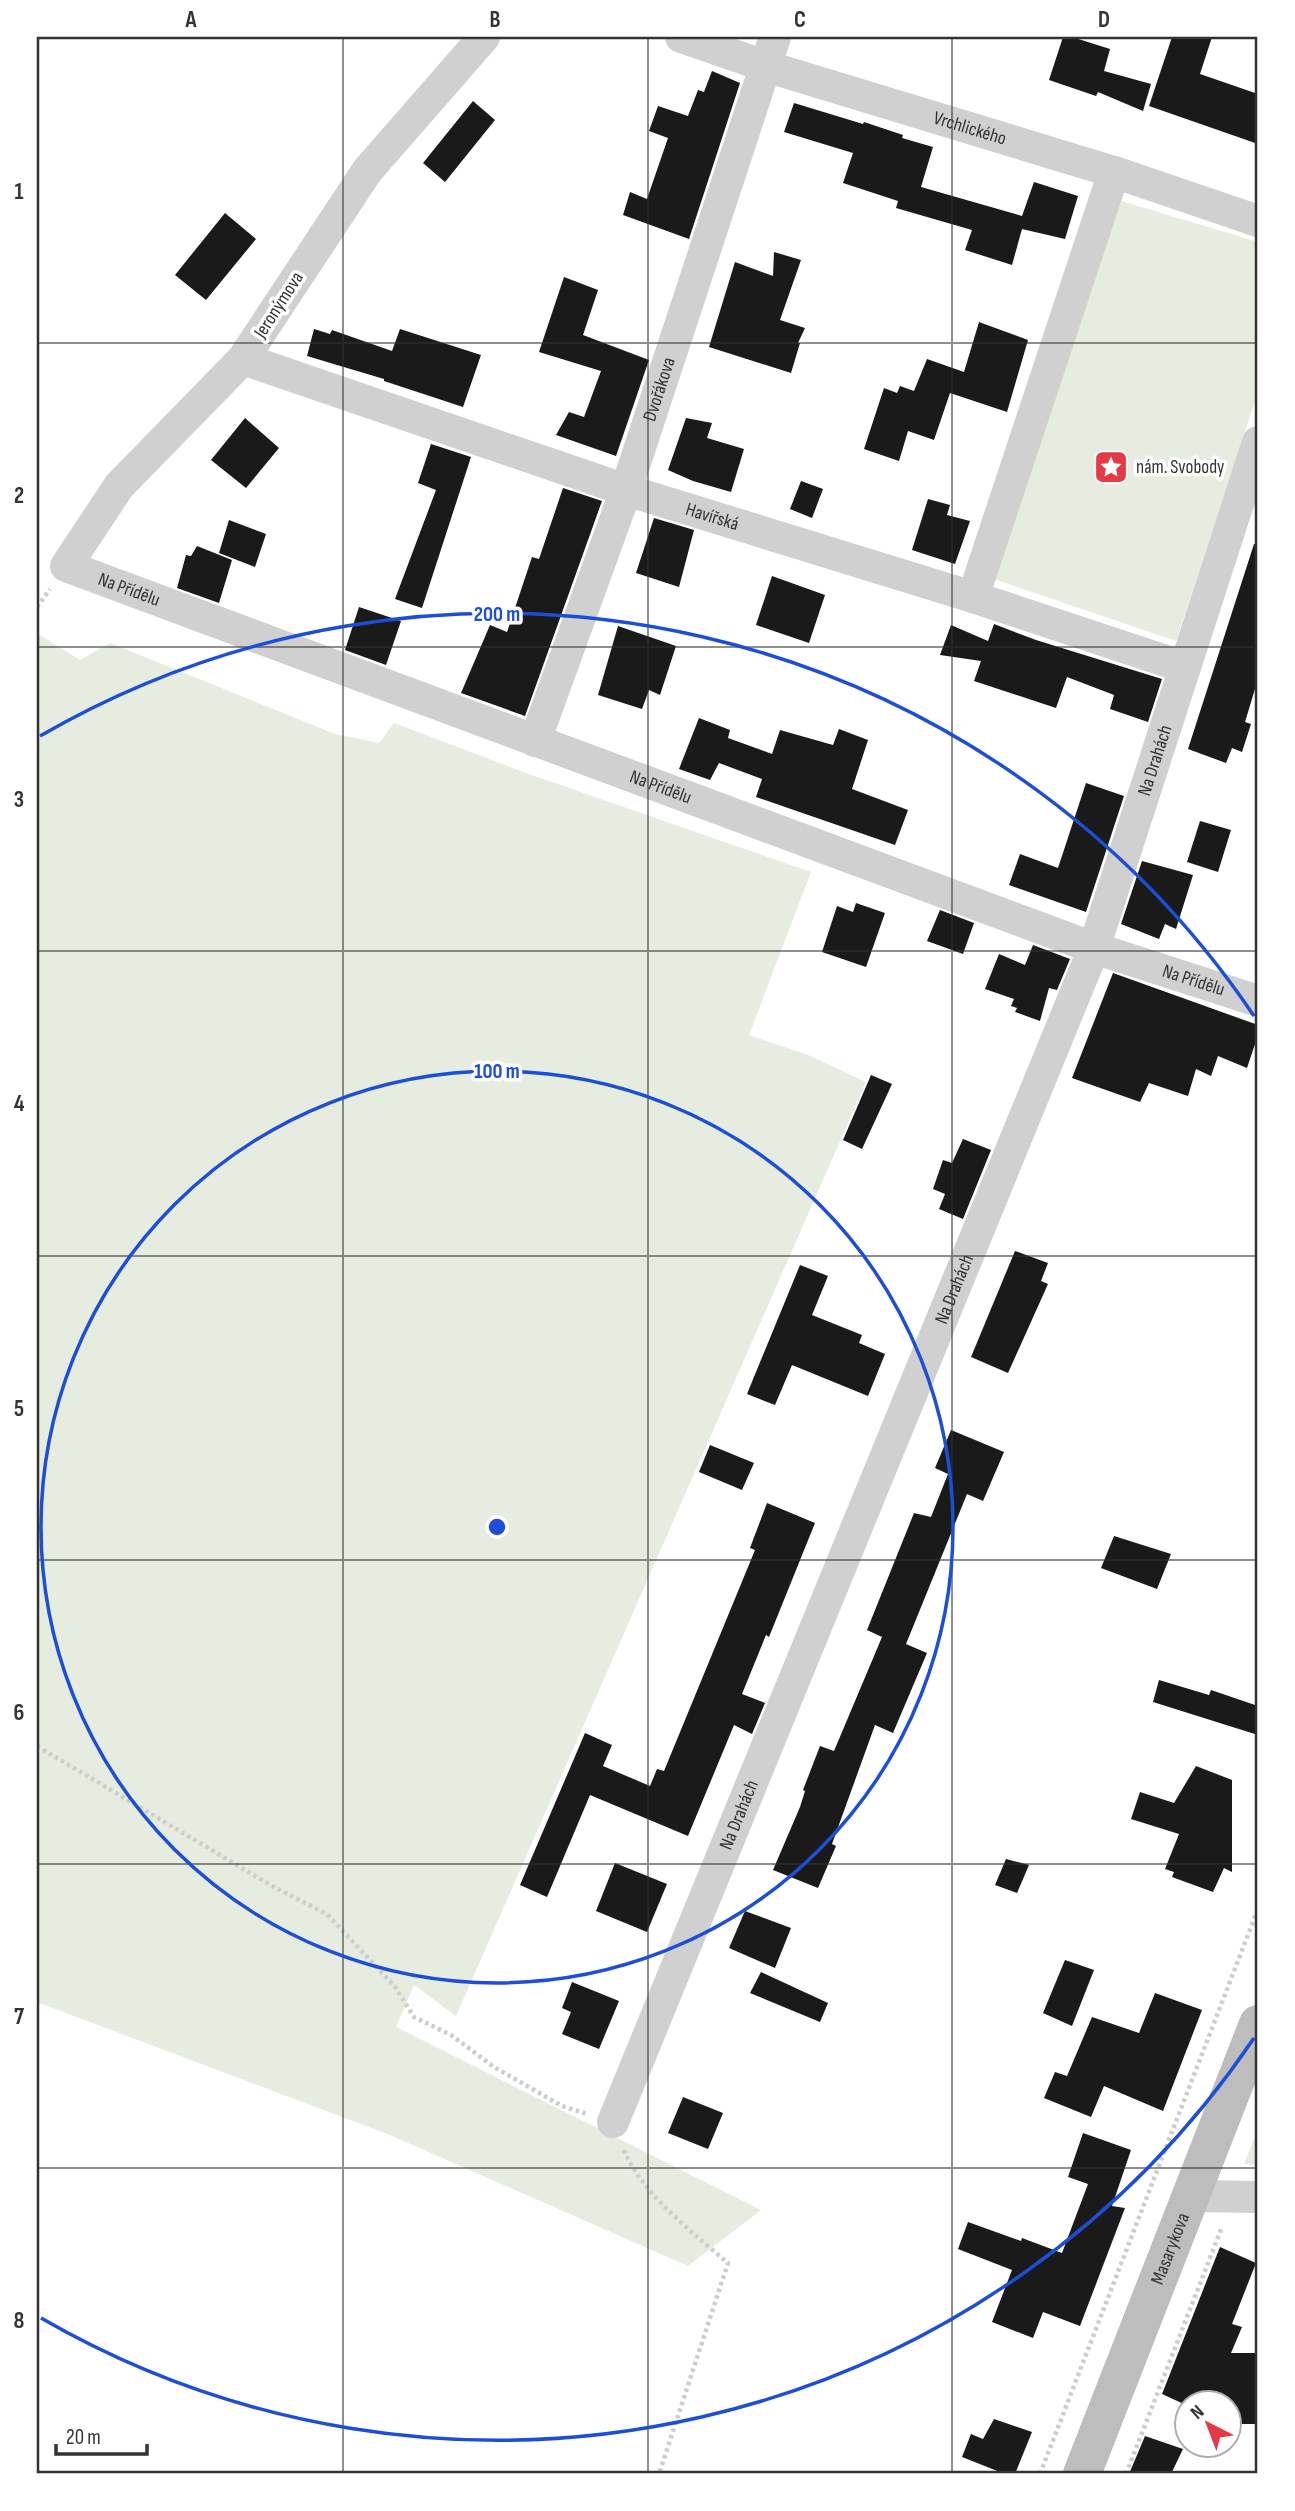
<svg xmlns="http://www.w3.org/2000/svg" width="1295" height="2511" viewBox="0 0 1295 2511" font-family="'Sofia Sans Condensed',sans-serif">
	<rect width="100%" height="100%" fill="#fff"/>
	<g fill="#e6ecdf">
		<polygon points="1118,200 1258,242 1258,392 1176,641 994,579"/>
		<polygon points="37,633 80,660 110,643 335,734 379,743 394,723 526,773 811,872 749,1035 808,1055 866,1082 456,2016 414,1985 396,2027 761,2210 688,2266 390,2135 37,2002"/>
		<polygon points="1258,2129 1258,2165 1244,2164"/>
	</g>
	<g fill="#1a1a1a">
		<polygon points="1063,37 1072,37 1110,49 1104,71 1151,84 1143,111 1098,92 1096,96 1049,80"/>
		<polygon points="1172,37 1212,37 1200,74 1258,94 1258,144 1149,106"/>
		<polygon points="712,71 740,83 689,239 623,215 630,192 647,199 668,138 649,131 658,106 688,116 698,90 704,92"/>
		<polygon points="473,101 495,120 445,182 423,163"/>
		<polygon points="794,103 863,124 864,122 903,135 902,138 933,147 921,187 1022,216 1034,182 1078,196 1065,239 1022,229 1012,265 965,250 972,230 896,208 898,201 843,183 853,153 784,132"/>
		<polygon points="225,213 256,239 206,300 175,275"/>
		<polygon points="774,252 801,260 780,320 805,328 798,343 800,343 791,373 709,347 735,262 773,276"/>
		<polygon points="564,277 598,290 583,335 649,360 616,456 556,435 569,412 584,417 601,371 539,352"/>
		<polygon points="979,322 1028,340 1007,412 950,393 934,440 908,431 899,461 864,449 884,388 897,393 900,386 914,391 927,359 964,372"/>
		<polygon points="314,329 330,334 332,330 392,351 400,329 481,355 463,407 384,381 384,379 307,356"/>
		<polygon points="245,418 279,448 246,488 211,460"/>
		<polygon points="686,418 712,423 707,438 744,449 731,492 693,481 668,470"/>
		<polygon points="431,444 471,457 422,608 395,599 436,490 418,483"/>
		<polygon points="801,481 823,489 812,518 790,509"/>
		<polygon points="563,488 602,501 525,716 461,693 490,625 507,632 532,557 539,559"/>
		<polygon points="928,499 950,505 947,515 970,521 955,564 912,550"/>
		<polygon points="654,518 694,530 679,587 636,573"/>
		<polygon points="229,520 266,534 255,567 219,553"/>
		<polygon points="1254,544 1258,544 1258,679 1245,722 1251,724 1242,752 1232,748 1226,763 1188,749"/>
		<polygon points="197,546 232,560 219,603 177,588 186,555 191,556"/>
		<polygon points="772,576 825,595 809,643 756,625"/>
		<polygon points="359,607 401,621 386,665 345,650"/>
		<polygon points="994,624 1036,640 1162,679 1148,722 1110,709 1114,695 1067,677 1056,708 974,681 981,661 940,655 951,625 988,641"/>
		<polygon points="618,626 676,646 660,695 649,690 642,709 598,695"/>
		<polygon points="699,718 730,730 728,738 772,754 780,730 833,745 839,729 868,740 852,789 908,810 895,845 756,797 762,779 719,763 710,780 679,769"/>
		<polygon points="1086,783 1124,796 1086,912 1009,885 1020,854 1058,868"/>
		<polygon points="1200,821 1231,830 1218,872 1187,862"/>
		<polygon points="1142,861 1193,875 1176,929 1165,924 1159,939 1121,924"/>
		<polygon points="856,903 885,913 866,967 822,952 837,906 853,912"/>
		<polygon points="940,910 974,923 963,954 927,941"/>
		<polygon points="1033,945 1070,959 1057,990 1049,988 1040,1021 1015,1012 1017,1008 1011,1006 1014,999 985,989 999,954 1025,965"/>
		<polygon points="1113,973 1258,1025 1258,1035 1247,1068 1218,1056 1211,1076 1196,1069 1188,1096 1149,1083 1140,1102 1072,1078"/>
		<polygon points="871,1075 892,1084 862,1149 843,1140"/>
		<polygon points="963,1139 991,1150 963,1219 939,1209 945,1194 933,1189 943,1160 952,1163"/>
		<polygon points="1015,1251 1048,1263 1041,1281 1048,1284 1008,1373 971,1357"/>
		<polygon points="800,1265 828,1276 812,1315 862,1335 859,1343 885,1354 868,1396 792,1365 775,1405 747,1394"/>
		<polygon points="951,1430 1004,1452 983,1501 967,1494 906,1644 927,1653 893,1733 875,1725 832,1844 836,1846 818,1888 773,1870 800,1807 805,1791 803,1790 820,1746 834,1751 882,1637 867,1630 914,1513 931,1517 948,1474 935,1468"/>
		<polygon points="710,1445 754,1463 742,1490 699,1472"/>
		<polygon points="767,1503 815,1523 769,1637 766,1635 742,1694 765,1703 752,1734 734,1725 688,1836 590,1795 547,1897 520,1885 585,1733 612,1745 603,1766 650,1786 657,1769 664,1771 755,1550 750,1548"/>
		<polygon points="1114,1536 1171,1554 1157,1589 1101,1568"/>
		<polygon points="1159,1680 1209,1695 1211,1690 1258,1706 1258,1735 1153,1702"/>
		<polygon points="1196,1766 1232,1780 1232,1872 1224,1868 1213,1892 1172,1877 1174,1872 1165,1869 1179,1834 1131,1819 1140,1792 1174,1803"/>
		<polygon points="1006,1859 1029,1865 1017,1893 995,1885"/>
		<polygon points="615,1863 667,1884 647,1932 596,1911"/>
		<polygon points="745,1911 791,1928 775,1968 729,1948"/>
		<polygon points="1065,1960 1094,1970 1072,2026 1043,2013"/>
		<polygon points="761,1972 828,2003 820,2022 750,1993"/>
		<polygon points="572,1982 619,2001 599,2049 562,2034 571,2012 562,2008"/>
		<polygon points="1155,1993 1202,2010 1163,2111 1104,2086 1091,2117 1044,2098 1055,2072 1067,2076 1092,2017 1139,2033"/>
		<polygon points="683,2097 723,2113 708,2149 668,2133"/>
		<polygon points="1083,2133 1131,2150 1112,2206 1125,2208 1080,2326 1043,2312 1033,2338 992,2322 1012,2270 958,2249 968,2222 1021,2241 1022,2238 1062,2253 1088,2184 1068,2177"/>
		<polygon points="1220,2247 1256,2263 1232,2324 1242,2327 1231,2353 1258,2353 1258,2424 1228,2424 1228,2403 1186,2403 1186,2405 1162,2394"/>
		<polygon points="994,2419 1032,2432 1015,2474 1005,2474 962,2457 971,2434 983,2439"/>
		<polygon points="1145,2436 1183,2449 1171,2474 1129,2474"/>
	</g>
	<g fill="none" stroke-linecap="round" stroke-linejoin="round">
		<g stroke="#cdcdcd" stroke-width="4.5" stroke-dasharray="3.5 3.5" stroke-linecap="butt">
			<polyline points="37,607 50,589"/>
			<polyline points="37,1746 272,1886 327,1914 395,1987 414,2017 451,2035 494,2067 562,2106 587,2114"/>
			<path d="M624,2150c17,43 69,83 104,113l-69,211"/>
			<polyline points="1040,2474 1258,1909"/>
			<polyline points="1126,2474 1222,2227"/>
		</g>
		<g stroke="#d0d0d0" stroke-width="32">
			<path id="s1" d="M484,37l-117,134 -124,188 -124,127 -53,80 1028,382 164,53"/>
			<path id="s2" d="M681,37l84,29 349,106 144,49"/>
			<path id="s3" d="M243,359l383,131 347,107 211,70"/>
			<polyline points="973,597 1114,172"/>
			<path id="s4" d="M535,741l91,-251 149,-453"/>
			<path id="s5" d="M613,2122l481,-1174 164,-506"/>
			<polyline points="1191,2196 1258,2197"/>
		</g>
		<path stroke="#bdbdbd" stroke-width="38" id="s6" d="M1082,2474l176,-450"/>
	</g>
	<path fill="none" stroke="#333" stroke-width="2" stroke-opacity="0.55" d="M343,37v2437M648,37v2437M952,37v2437M37,343h1221M37,647h1221M37,951h1221M37,1256h1221M37,1560h1221M37,1864h1221M37,2168h1221"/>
	<g fill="none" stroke="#1d4ed8" stroke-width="3.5">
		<circle cx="497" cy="1527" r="456"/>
		<path d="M1254 2038A913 913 0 0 1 41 2318M40 736A913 913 0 0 1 1254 1016"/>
	</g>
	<defs>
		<g id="sight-square" transform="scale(1.75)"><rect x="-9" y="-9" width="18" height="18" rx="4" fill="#e63946" stroke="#fff"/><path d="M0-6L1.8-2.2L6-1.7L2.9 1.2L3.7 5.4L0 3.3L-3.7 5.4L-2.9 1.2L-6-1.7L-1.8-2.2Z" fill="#fff"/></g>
	</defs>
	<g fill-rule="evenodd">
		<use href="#sight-square" x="1111" y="467"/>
	</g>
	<g text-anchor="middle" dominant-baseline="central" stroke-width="7" stroke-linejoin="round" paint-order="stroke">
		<g font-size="19" fill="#333" stroke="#fff">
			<text stroke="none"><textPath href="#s2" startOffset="303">Vrchlického</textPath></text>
			<text transform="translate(279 305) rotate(-57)">Jeronýmova</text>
			<text stroke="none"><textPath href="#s4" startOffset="373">Dvořákova</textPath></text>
			<text stroke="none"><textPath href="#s3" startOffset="495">Havířská</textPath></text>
			<text stroke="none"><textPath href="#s1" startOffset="744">Na Přídělu</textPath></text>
			<text stroke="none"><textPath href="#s5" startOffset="1466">Na Drahách</textPath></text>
			<text stroke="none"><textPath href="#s1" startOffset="1311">Na Přídělu</textPath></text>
			<text stroke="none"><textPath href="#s1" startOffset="1878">Na Přídělu</textPath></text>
			<text stroke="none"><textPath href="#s5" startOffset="900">Na Drahách</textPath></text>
			<text stroke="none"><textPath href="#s5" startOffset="332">Na Drahách</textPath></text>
			<text stroke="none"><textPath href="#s6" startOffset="242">Masarykova</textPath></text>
		</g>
		<g font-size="19" fill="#333" stroke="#fff" text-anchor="start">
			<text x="1136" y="467">nám. Svobody</text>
		</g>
	</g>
	<circle cx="497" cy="1527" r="10" fill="#1d4ed8" stroke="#fff" stroke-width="3.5"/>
	<g font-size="21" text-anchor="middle" font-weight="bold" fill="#1d4ed8" stroke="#fff" stroke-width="7" stroke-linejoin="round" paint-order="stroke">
		<text x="497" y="621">200 m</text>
		<text x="497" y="1078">100 m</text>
	</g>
	<rect width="1295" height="2511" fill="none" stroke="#ffffff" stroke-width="77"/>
	<g transform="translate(1208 2424) rotate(318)"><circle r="33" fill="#ffffff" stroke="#adadad" stroke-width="2"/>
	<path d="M0-5L12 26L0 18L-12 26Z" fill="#e63946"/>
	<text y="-10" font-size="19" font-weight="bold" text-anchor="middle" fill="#333333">N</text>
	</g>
	<path d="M56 2444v10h91v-10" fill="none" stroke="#333333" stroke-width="3.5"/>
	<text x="66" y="2444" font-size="21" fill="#333333" stroke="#ffffff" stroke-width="5" paint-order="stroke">20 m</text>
	<rect x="38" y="38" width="1218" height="2434" fill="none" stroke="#333" stroke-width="2.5"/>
	<g font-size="23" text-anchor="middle" font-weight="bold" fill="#333">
		<text x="191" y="27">A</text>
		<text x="495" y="27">B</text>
		<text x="800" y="27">C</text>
		<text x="1104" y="27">D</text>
		<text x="19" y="199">1</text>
		<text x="19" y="503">2</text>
		<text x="19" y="807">3</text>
		<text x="19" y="1111">4</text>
		<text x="19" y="1416">5</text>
		<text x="19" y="1720">6</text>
		<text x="19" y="2024">7</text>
		<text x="19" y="2328">8</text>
	</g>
</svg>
